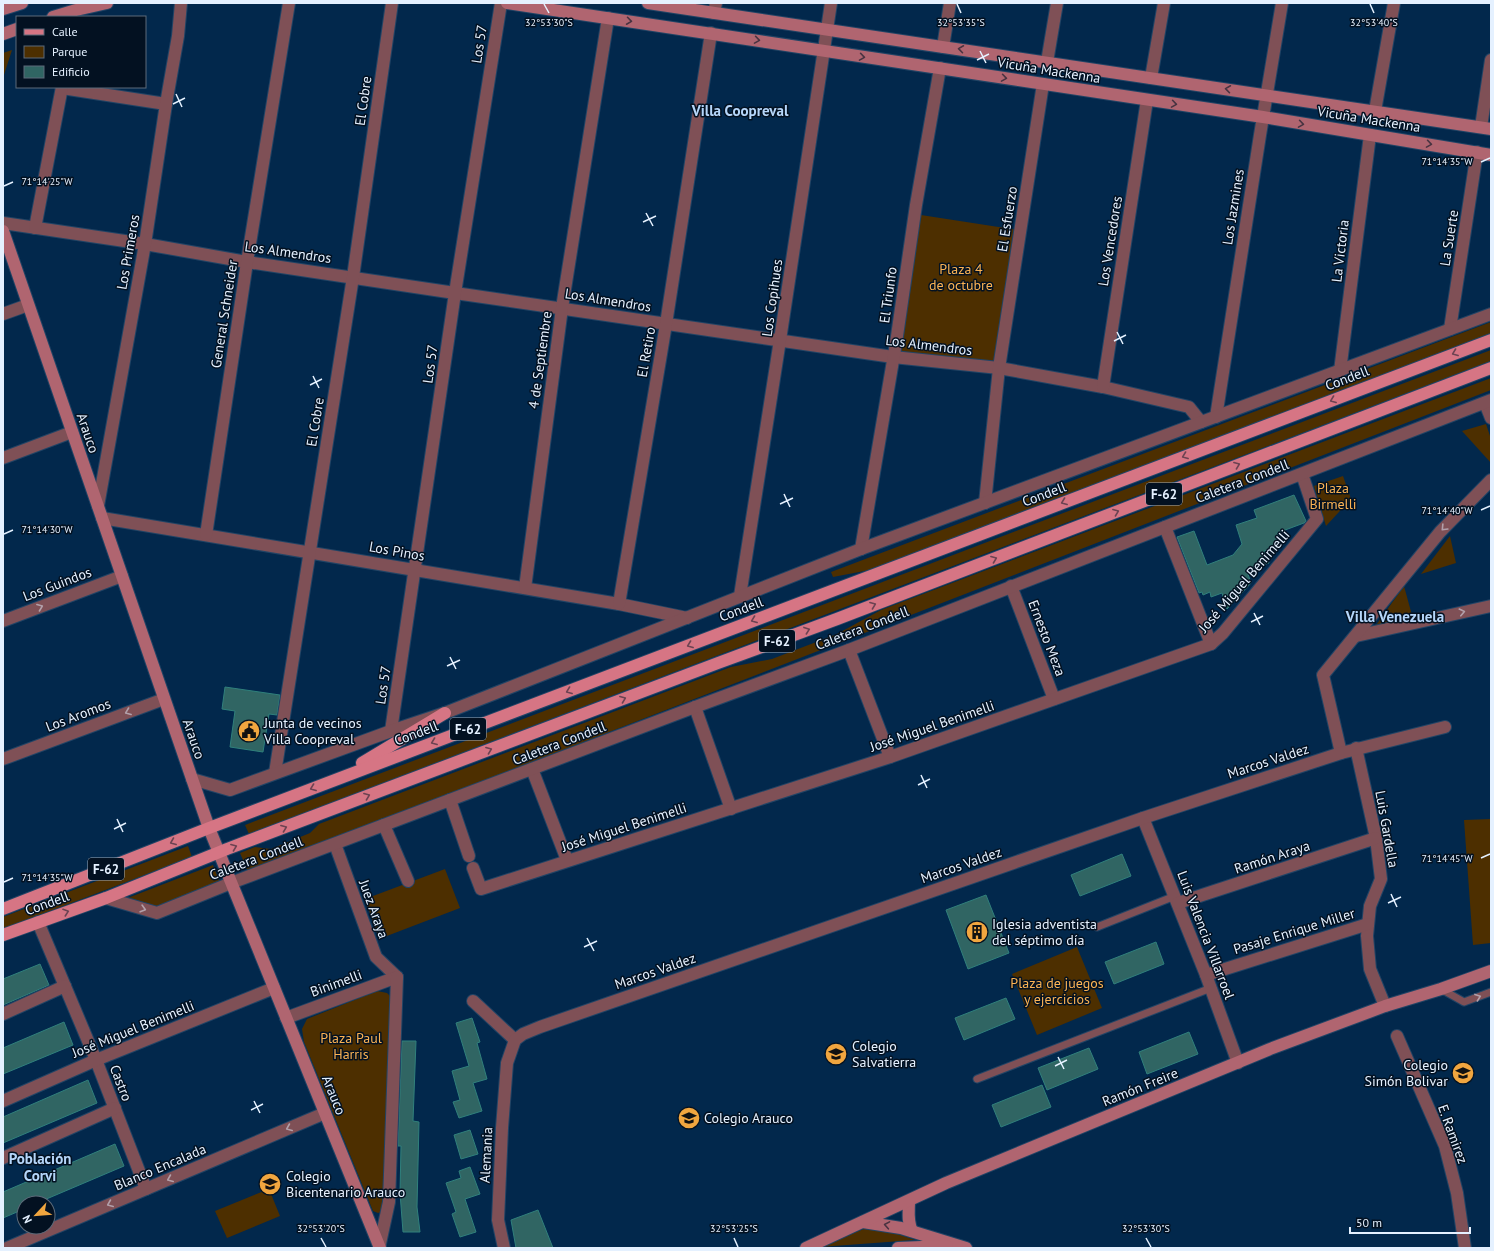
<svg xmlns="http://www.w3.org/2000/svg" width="1494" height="1251" viewBox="0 0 1494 1251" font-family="'PT Sans',sans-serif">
	<rect width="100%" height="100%" fill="#02284c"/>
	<g fill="#4d2f00">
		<polygon points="12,50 3,78 3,53"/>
		<polygon points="921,215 1018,230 995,366 900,354"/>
		<polygon points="1491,322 1491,335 875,569 833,577 831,572"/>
		<polygon points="1491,350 1491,361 249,834 245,825"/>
		<polygon points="1491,378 1491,390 248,872 240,853 255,847 271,849 310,833 319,824 731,667 772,659 837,634 881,610"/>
		<polygon points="1486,424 1491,439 1491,463 1462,431"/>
		<polygon points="1343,476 1351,499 1326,526 1314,486"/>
		<polygon points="1450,536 1456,563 1421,574"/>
		<polygon points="1404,586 1413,619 1374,628"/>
		<polygon points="1491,819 1491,943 1473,945 1464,820"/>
		<polygon points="188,846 192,857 3,929 3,917"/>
		<polygon points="213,865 220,883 158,907 125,899"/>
		<polygon points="445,869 460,908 379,939 365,899"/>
		<polygon points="1077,947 1102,1008 1037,1035 1012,974"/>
		<polygon points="377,991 387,993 394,1000 384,1211 378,1213 373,1211 304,1042 302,1029 307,1019"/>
		<polygon points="269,1189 280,1216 227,1238 215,1211"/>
		<polygon points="866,1228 884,1229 915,1240 820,1247"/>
	</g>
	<g fill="#306563" stroke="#30807c">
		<polygon points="1294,495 1306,521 1304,523 1277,533 1282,545 1264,551 1269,563 1247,571 1251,583 1227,609 1222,593 1211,597 1210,592 1203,595 1202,592 1199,593 1177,537 1194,531 1207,565 1233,555 1242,544 1236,525 1257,518 1254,510"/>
		<polygon points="225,687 280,695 277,715 269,714 263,752 230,747 235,711 222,709"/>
		<polygon points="1122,854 1131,876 1080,896 1071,875"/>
		<polygon points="986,895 1009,953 968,969 946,910"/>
		<polygon points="1156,942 1164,964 1114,984 1105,962"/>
		<polygon points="40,964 49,985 3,1005 3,979"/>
		<polygon points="1006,998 1015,1019 964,1040 955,1018"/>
		<polygon points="472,1018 480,1042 477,1043 487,1079 473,1083 482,1111 459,1118 453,1102 460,1100 452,1071 469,1066 456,1023"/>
		<polygon points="64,1022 73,1045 3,1074 3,1048"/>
		<polygon points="1189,1032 1198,1054 1147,1074 1139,1052"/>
		<polygon points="402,1041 416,1041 413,1121 419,1122 417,1207 420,1232 403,1232 400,1193 401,1146 398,1146"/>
		<polygon points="1089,1048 1098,1069 1047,1090 1038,1068"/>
		<polygon points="88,1080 97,1103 3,1143 3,1117"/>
		<polygon points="1042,1085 1051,1107 1001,1127 992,1105"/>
		<polygon points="470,1130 478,1154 461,1159 454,1135"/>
		<polygon points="115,1144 124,1166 37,1203 24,1203 24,1209 3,1218 3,1192"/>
		<polygon points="470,1167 480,1194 465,1199 476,1232 460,1237 452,1214 456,1212 446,1183 461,1178 459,1171"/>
		<polygon points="538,1210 553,1248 516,1248 511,1220"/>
	</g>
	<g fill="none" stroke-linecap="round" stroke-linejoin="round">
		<g stroke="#224465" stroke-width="9">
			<g id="lane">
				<polyline points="1097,927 1175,896"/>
				<polyline points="1441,989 1464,1002 1491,992"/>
				<polyline points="977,1079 1211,988"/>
			</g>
		</g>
		<g stroke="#224465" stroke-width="14">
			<g id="street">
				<polyline points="714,13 716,3"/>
				<polyline points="943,47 950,3"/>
				<polyline points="1047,62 1057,3"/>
				<polyline points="1151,78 1164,3"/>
				<polyline points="62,88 166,104"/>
				<polyline points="1375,111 1394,3"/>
				<polyline points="1481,127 1491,60"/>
				<polyline points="3,223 145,244 247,262 455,293 893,357 999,368 1103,387 1189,407 1201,422"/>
				<polyline points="35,228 62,87"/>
				<polyline points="3,314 28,305"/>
				<polyline points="1450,329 1477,152"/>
				<polyline points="1340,371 1370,135"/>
				<polyline points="1103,387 1147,100"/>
				<polyline points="1485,403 1491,418"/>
				<polyline points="1216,417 1260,135 1282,3"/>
				<polyline points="3,458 72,432"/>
				<polyline points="985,503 999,368 1043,84"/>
				<polyline points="98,506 145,244 166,104 178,36 181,3"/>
				<polyline points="102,518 619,604 687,618"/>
				<polyline points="1165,527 1211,644"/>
				<polyline points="206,535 247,262 289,3"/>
				<polyline points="861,549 896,343 916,205 940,68"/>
				<polyline points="1011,586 1054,699"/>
				<polyline points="525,588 562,308 608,18"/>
				<polyline points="740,596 780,340 831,3"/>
				<polyline points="619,604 666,324 711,33"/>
				<polyline points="3,621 122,576"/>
				<polyline points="1356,636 1491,606"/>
				<polyline points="849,650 890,757"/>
				<polyline points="695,707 731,809"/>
				<polyline points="391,731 455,293 501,3"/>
				<polyline points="1356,748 1376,838 1381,879 1370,906 1367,936 1370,969 1385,1006"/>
				<polyline points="1341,753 1323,675 1440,532 1491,480"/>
				<polyline points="3,759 164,699"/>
				<polyline points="532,769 567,860"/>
				<polyline points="275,773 353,277 392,3"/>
				<polyline points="192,779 230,790 391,731 445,713 861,549 1491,314"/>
				<polyline points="450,800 469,856"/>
				<polyline points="1143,818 1206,975 1238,1063"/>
				<polyline points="384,825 408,881"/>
				<polyline points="335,844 376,957 397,977"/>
				<polyline points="473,868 481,889 890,757 1211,644 1223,633 1317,519 1302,474"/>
				<polyline points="106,898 157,913 231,883 695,707 849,650 1491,400"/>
				<polyline points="1178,903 1376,838"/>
				<polyline points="38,922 96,1060 146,1189"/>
				<polyline points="1206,975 1368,924"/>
				<polyline points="473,1001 515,1040"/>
				<polyline points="3,1014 65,986"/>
				<polyline points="286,1018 397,977"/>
				<polyline points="1397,1036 1445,1146 1457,1193 1465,1248"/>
				<polyline points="3,1101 96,1060 274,988"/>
				<polyline points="3,1158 115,1108"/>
				<polyline points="7,1248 325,1113"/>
				<polyline points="379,1248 389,1202 397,977"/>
				<polyline points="504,1248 498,1220 502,1128 507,1063 515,1040 523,1034 540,1027 1143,818 1341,753 1445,727"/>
			</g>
		</g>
		<g stroke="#224465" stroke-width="14">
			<g id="secondary">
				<polyline points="507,3 1263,117 1491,155"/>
				<polyline points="648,3 1491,129"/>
				<polyline points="3,9 22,3"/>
				<polyline points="53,17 76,10 107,3"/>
				<polyline points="3,34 17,29"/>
				<polyline points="3,231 209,828 380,1248"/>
				<path d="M909,1201c0,10 -2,20 3,30"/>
				<polyline points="863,1222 901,1228 966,1248"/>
				<polyline points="806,1248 946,1183 1270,1049 1385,1006 1441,989 1491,971"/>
				<polyline points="898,1248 947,1246"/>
			</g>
		</g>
		<g stroke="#224465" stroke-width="14">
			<g id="primary">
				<polyline points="362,763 445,713"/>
				<polyline points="3,909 209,828 1491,340"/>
				<polyline points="3,935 106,898 227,849 718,663 837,619 1491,368"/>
			</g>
		</g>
		<use href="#lane" stroke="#7f5056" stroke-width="7"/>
		<use href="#street" stroke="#7f5056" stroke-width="12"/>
		<use href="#secondary" stroke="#b06570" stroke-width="12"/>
		<use href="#primary" stroke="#d67584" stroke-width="12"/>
	</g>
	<defs><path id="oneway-chevron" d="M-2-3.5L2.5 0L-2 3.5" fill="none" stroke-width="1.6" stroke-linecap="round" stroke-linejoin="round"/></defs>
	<g stroke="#483341">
		<use href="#oneway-chevron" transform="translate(629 21) rotate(8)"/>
		<use href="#oneway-chevron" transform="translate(757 40) rotate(9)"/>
		<use href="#oneway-chevron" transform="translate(961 49) rotate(-172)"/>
		<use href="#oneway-chevron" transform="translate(862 57) rotate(9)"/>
		<use href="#oneway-chevron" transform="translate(1004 78) rotate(9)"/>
		<use href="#oneway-chevron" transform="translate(1228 89) rotate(-172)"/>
		<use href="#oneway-chevron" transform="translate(1174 104) rotate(9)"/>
		<use href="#oneway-chevron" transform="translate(1301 124) rotate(9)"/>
		<use href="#oneway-chevron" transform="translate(1429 144) rotate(9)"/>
		<use href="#oneway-chevron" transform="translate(887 1225) rotate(-170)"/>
	</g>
	<g stroke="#6c4352">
		<use href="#oneway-chevron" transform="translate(1455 353) rotate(159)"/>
		<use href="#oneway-chevron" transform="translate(1333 400) rotate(159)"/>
		<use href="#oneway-chevron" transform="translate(1185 456) rotate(159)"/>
		<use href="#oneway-chevron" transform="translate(1237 465) rotate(-21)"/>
		<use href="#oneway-chevron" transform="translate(1064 502) rotate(159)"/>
		<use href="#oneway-chevron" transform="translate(1116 512) rotate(-21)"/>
		<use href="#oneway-chevron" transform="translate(994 559) rotate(-21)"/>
		<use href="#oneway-chevron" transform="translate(873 605) rotate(-21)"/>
		<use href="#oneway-chevron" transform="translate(754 620) rotate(159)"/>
		<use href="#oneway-chevron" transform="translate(807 630) rotate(-20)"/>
		<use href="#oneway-chevron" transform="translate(690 645) rotate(159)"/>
		<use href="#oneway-chevron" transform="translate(569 691) rotate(159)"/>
		<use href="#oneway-chevron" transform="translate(623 699) rotate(-21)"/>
		<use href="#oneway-chevron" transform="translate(434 742) rotate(159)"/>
		<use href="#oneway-chevron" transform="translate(489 750) rotate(-21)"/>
		<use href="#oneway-chevron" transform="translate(313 788) rotate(159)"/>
		<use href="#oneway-chevron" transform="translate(367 796) rotate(-21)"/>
		<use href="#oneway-chevron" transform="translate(284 828) rotate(-21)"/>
		<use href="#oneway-chevron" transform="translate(173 842) rotate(158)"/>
		<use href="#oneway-chevron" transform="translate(234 847) rotate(-21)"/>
		<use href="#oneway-chevron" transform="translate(66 912) rotate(-19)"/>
	</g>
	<g stroke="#b2a0aa">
		<use href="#oneway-chevron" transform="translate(1444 528) rotate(134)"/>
		<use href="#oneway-chevron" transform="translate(40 607) rotate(-21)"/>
		<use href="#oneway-chevron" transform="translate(1462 612) rotate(-13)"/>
		<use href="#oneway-chevron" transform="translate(128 712) rotate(159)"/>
		<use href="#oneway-chevron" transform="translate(143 909) rotate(16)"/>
		<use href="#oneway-chevron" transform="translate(1478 997) rotate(-20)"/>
		<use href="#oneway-chevron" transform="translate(289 1128) rotate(157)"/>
		<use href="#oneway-chevron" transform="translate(170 1179) rotate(157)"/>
		<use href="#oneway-chevron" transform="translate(110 1204) rotate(157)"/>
	</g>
	<path fill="none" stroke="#e5f1ff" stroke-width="1.5" d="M544,4l5,9M957,4l4,9M1370,4l4,9M980,51l6,12M977,60l12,-6M176,94l6,13M173,104l12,-6M1481,162l9,-4M4,186l9,-4M646,213l7,13M643,222l13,-6M1117,332l6,12M1114,341l12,-6M313,376l6,12M310,385l12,-6M784,494l6,13M780,504l13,-6M1481,510l9,-4M4,534l9,-4M1254,613l6,12M1251,622l12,-6M450,657l6,12M447,666l13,-6M921,775l6,13M918,785l12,-6M117,819l6,13M114,829l12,-6M1481,858l9,-4M4,882l9,-4M1391,894l6,13M1388,903l13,-6M587,938l7,13M584,947l13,-6M1058,1057l6,12M1055,1066l12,-6M254,1101l6,12M251,1110l12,-6M321,1238l5,9M734,1238l4,9M1146,1238l5,9"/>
	<defs>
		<g id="civic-disc" transform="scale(1.15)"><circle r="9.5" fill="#f1a63f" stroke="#031121"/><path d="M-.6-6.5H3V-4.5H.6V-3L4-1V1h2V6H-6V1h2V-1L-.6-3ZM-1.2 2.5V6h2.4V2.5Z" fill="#111"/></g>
		<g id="building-disc" transform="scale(1.15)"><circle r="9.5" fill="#f1a63f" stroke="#031121"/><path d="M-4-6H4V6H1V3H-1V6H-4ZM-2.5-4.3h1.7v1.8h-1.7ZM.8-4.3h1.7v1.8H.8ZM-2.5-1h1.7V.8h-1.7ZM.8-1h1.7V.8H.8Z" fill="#111"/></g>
		<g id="school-disc" transform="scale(1.15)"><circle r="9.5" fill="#f1a63f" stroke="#031121"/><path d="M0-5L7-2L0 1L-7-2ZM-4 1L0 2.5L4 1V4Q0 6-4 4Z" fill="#111"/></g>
	</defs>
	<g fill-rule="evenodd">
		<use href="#civic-disc" x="249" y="731"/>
		<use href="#building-disc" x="977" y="932"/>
		<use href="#school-disc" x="836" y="1054"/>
		<use href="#school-disc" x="1463" y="1073"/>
		<use href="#school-disc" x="689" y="1118"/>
		<use href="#school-disc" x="270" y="1184"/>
	</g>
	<g text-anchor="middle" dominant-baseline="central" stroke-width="3" stroke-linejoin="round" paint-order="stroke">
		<g fill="#031121" stroke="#a1aebc" stroke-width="1">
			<rect x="1146" y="483" width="36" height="22" rx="3"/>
			<rect x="759" y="630" width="36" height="22" rx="3"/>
			<rect x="450" y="718" width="36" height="22" rx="3"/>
			<rect x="88" y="858" width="36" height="22" rx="3"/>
		</g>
		<g font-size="13" font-weight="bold" fill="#e5f1ff">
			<text x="1164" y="494">F-62</text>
			<text x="777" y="641">F-62</text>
			<text x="468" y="729">F-62</text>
			<text x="106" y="869">F-62</text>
		</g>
		<g font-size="14" fill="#e5f1ff" stroke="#031121">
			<text transform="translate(479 44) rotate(-81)">Los 57</text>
			<text transform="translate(1049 70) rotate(9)">Vicuña Mackenna</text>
			<text transform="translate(363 101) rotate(-82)">El Cobre</text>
			<text transform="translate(1369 119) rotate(9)">Vicuña Mackenna</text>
			<text transform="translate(1233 207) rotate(-81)">Los Jazmines</text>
			<text transform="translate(1007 219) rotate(-81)">El Esfuerzo</text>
			<text transform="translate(1449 238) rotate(-81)">La Suerte</text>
			<text transform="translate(1110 241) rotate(-81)">Los Vencedores</text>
			<text transform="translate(1340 251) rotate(-83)">La Victoria</text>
			<text transform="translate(128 252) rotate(-80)">Los Primeros</text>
			<text transform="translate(288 252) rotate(8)">Los Almendros</text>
			<text transform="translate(888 295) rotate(-82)">El Triunfo</text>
			<text transform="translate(772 298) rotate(-82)">Los Copihues</text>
			<text transform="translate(608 300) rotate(9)">Los Almendros</text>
			<text transform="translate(224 314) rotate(-81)">General Schneider</text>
			<text transform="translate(929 345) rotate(7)">Los Almendros</text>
			<text transform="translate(646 352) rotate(-80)">El Retiro</text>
			<text transform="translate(540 360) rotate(-82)">4 de Septiembre</text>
			<text transform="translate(430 364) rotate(-82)">Los 57</text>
			<text transform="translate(1347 378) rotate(-21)">Condell</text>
			<text transform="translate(315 422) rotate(-81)">El Cobre</text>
			<text transform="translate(88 433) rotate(71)">Arauco</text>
			<text transform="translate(1242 481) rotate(-21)">Caletera Condell</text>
			<text transform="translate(1044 494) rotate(-21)">Condell</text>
			<text transform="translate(397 551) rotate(10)">Los Pinos</text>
			<text transform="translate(1244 581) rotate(-49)">José Miguel Benimelli</text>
			<text transform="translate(57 584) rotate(-21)">Los Guindos</text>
			<text transform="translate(741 609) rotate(-21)">Condell</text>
			<text transform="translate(862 628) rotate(-21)">Caletera Condell</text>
			<text transform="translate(1047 638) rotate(69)">Ernesto Meza</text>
			<text transform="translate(383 685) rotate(-81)">Los 57</text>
			<text transform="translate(78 715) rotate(-21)">Los Aromos</text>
			<text transform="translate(932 726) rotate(-19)">José Miguel Benimelli</text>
			<text transform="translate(416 733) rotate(-21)">Condell</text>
			<text transform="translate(194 739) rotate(71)">Arauco</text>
			<text transform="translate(559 743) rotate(-21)">Caletera Condell</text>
			<text transform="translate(1268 761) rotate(-18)">Marcos Valdez</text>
			<text transform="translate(624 827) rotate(-18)">José Miguel Benimelli</text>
			<text transform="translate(1387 829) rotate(80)">Luis Gardella</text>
			<text transform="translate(1272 857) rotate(-18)">Ramón Araya</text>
			<text transform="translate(256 858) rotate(-21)">Caletera Condell</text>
			<text transform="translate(961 865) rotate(-19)">Marcos Valdez</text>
			<text transform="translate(47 903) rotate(-20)">Condell</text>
			<text transform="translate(374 909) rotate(70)">Juez Araya</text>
			<text transform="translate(1294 931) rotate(-17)">Pasaje Enrique Miller</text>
			<text transform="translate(1206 935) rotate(69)">Luis Valencia Villarroel</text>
			<text transform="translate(655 971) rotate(-19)">Marcos Valdez</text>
			<text transform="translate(336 983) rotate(-20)">Binimelli</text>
			<text transform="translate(133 1029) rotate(-22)">José Miguel Benimelli</text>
			<text transform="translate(121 1083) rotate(69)">Castro</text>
			<text transform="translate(1140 1087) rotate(-22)">Ramón Freire</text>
			<text transform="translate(334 1095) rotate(68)">Arauco</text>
			<text transform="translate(1453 1134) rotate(70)">E. Ramirez</text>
			<text transform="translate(486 1155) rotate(-87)">Alemania</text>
			<text transform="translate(160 1167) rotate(-23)">Blanco Encalada</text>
		</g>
		<g font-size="14" fill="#fbb354" stroke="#031121">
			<text x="961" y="269">Plaza 4<tspan x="961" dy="16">de octubre</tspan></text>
			<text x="1333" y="488">Plaza<tspan x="1333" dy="16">Birmelli</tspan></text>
			<text x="1057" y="983">Plaza de juegos<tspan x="1057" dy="16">y ejercicios</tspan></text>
			<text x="351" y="1038">Plaza Paul<tspan x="351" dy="16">Harris</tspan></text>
		</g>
		<g font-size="14" fill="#e5f1ff" stroke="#031121" text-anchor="start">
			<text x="264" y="723">Junta de vecinos<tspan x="264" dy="16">Villa Coopreval</tspan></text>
			<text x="992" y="924">Iglesia adventista<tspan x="992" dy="16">del séptimo día</tspan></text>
			<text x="852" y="1046">Colegio<tspan x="852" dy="16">Salvatierra</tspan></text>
			<text x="1448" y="1065" text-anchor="end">Colegio<tspan x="1448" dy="16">Simón Bolivar</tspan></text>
			<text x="704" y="1118">Colegio Arauco</text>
			<text x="286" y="1176">Colegio<tspan x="286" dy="16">Bicentenario Arauco</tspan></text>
		</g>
		<g font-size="15" font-weight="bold" fill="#b5d6fa" stroke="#031121">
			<text x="740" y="110">Villa Coopreval</text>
			<text x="1395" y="616">Villa Venezuela</text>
			<text x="40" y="1158">Población<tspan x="40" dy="17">Corvi</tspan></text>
		</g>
	</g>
	<g font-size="10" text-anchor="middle" fill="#e5f1ff" stroke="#031121" stroke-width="3" stroke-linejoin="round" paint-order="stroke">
		<text x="549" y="26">32°53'30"S</text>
		<text x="1374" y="26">32°53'40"S</text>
		<text x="961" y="26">32°53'35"S</text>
		<text x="1447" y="165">71°14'35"W</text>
		<text x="47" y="185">71°14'25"W</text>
		<text x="1447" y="514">71°14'40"W</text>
		<text x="47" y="533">71°14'30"W</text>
		<text x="1447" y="862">71°14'45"W</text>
		<text x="47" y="881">71°14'35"W</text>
		<text x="321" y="1232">32°53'20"S</text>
		<text x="734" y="1232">32°53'25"S</text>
		<text x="1146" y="1232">32°53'30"S</text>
	</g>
	<rect width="1494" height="1251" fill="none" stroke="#e5f1ff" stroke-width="8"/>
	<rect x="16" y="16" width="130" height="72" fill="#031121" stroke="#5d6b7a"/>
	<rect x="24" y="29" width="20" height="6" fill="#d67584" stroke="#5d6b7a"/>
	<text x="52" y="36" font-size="12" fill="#e5f1ff">Calle</text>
	<rect x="24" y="46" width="20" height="12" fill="#4d2f00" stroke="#5d6b7a"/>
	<text x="52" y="56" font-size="12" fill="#e5f1ff">Parque</text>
	<rect x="24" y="66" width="20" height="12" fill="#306563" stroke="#5d6b7a"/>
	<text x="52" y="76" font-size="12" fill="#e5f1ff">Edificio</text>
	<g transform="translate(36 1215) rotate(244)"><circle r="19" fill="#031121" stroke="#5d6b7a"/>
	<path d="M0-3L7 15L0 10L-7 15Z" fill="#f1a63f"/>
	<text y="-6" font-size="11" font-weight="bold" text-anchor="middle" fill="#e5f1ff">N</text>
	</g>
	<path d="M1350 1227v6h120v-6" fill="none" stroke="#e5f1ff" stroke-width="2"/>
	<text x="1356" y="1227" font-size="12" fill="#e5f1ff" stroke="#031121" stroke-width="3" paint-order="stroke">50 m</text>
</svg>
